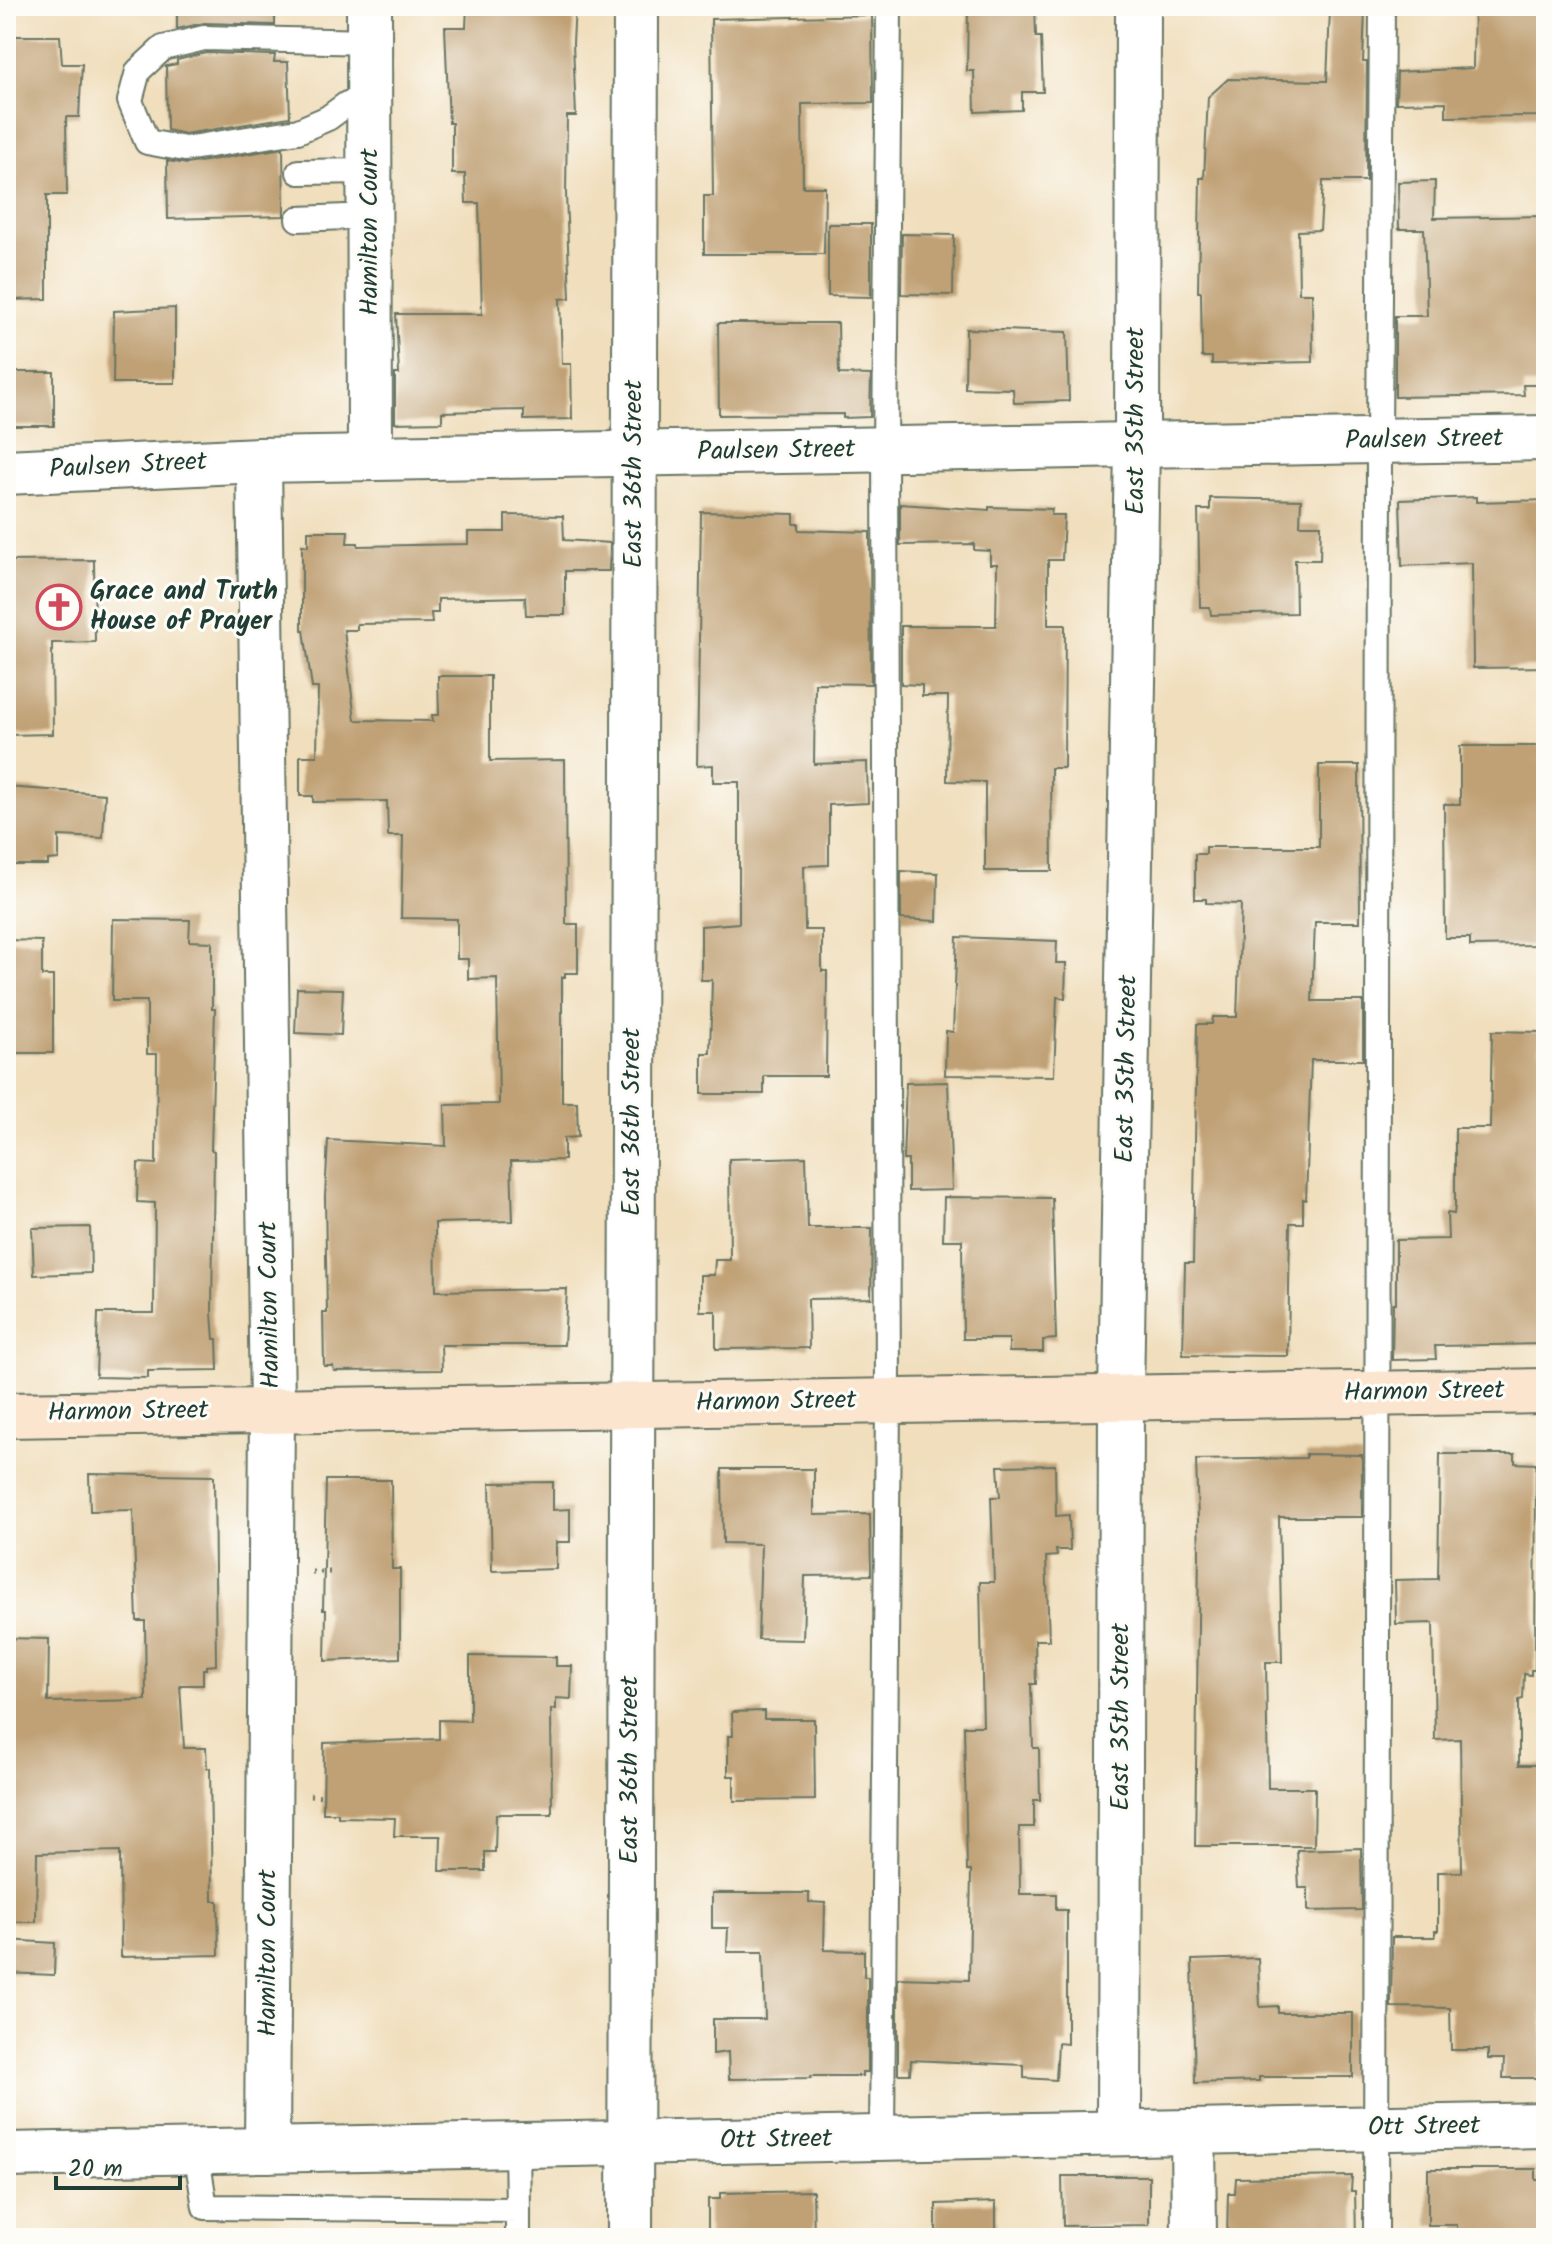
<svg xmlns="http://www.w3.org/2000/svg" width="1552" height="2244" viewBox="0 0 1552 2244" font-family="Kalam,sans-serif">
	<rect width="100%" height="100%" fill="#fdfcf7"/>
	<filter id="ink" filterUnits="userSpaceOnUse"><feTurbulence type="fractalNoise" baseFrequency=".0125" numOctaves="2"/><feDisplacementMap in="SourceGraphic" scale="16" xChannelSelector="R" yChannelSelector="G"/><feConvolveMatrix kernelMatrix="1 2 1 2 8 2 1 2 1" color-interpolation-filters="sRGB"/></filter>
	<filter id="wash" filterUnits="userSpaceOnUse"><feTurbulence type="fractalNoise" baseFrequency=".006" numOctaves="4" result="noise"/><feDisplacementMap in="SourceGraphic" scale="32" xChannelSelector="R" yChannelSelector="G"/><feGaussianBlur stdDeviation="1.8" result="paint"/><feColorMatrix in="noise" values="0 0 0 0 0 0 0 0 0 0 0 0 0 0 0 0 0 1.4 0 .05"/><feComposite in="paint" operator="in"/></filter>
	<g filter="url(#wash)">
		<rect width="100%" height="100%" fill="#f0debc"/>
		<g id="blocks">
			<g fill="#c0a075">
				<polygon points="177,6 275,6 275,25 204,23 177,29"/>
				<polygon points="467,6 575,6 573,43 576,116 567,116 566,194 570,298 560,299 562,364 571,364 572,419 524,420 524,410 442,412 442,422 395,423 395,374 399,374 396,314 482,314 479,203 466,203 465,174 452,174 452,123 449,123 445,27 466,27"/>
				<polygon points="968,6 1035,6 1036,37 1041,37 1043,92 1022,92 1022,110 975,112 974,71 967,71"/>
				<polygon points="1474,6 1546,6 1546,116 1446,117 1446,102 1396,103 1397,72 1473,68"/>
				<polygon points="1330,10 1365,11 1363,62 1367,62 1366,181 1323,181 1320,230 1298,231 1299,293 1312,293 1313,362 1212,364 1212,357 1202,357 1201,292 1198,292 1200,178 1204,178 1208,97 1228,79 1327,81"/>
				<polygon points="872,15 873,103 802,104 803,187 825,187 824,254 704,254 704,196 713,196 711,19"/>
				<polygon points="6,36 60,36 62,64 82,64 79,117 66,117 67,195 47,195 47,299 6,300"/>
				<polygon points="206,53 275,55 274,62 288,62 290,117 185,134 167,130 166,66 177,64 177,60"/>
				<polygon points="283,148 284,216 168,219 167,161 187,164"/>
				<polygon points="1435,181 1434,218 1546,216 1546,385 1523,385 1524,395 1395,397 1395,316 1427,316 1424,229 1399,229 1398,182"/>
				<polygon points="828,224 871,224 871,297 828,296"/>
				<polygon points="902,234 954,235 953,295 901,294"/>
				<polygon points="175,308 175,383 113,383 114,311"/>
				<polygon points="718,323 838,323 839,374 871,375 870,417 843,418 843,414 719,415"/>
				<polygon points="966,329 1067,332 1069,401 1014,403 1013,389 965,388"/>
				<rect x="6" y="372" width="48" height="54"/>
				<polygon points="1476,497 1476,502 1546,500 1546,667 1473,668 1472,563 1402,566 1400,500"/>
				<polygon points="1210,498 1301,500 1300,525 1321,525 1320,560 1295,560 1296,613 1211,615 1210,607 1200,607 1198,510 1210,510"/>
				<polygon points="900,504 989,510 989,507 1052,509 1051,515 1064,515 1062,560 1048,560 1048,625 1065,625 1064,768 1051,768 1052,871 985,871 985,782 947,781 948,696 922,696 922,685 901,684 901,626 996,626 997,564 990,564 990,551 974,550 974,544 900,545"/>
				<polygon points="701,512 794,514 794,524 799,524 799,530 870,532 871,684 815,683 814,764 867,762 868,803 829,805 829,865 804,866 805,930 822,930 822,971 827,971 826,1076 764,1076 764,1094 702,1094 702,1053 710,1053 712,980 701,980 701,926 739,923 739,782 713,782 713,765 697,766"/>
				<polygon points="505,515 563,516 564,540 610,543 609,571 565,571 565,615 526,615 525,597 438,599 438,613 431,613 432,623 357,624 357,630 344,630 355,720 433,721 432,715 439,715 438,676 490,676 490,761 565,760 566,924 578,924 578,973 565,973 565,977 562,977 562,1102 577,1102 578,1137 564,1138 564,1160 511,1161 513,1221 435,1223 436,1291 567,1289 564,1345 441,1345 442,1370 334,1371 333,1366 324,1366 323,1313 327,1313 325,1197 328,1140 446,1146 445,1105 499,1104 497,978 468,979 468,959 457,959 457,919 401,918 403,836 388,836 387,801 313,802 313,796 300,796 300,756 317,756 318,688 312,688 304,630 302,630 302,545 308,546 308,531 348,531 347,543 358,543 358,546 468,544 468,532 505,532"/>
				<polygon points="94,560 95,642 52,643 53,734 6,735 6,561"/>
				<polygon points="1460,746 1546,746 1546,919 1539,919 1539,945 1470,946 1470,938 1445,938 1444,804 1460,804"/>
				<polygon points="1319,765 1359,765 1360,922 1315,922 1312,1001 1363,1001 1363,1060 1311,1060 1306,1200 1303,1199 1303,1223 1290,1223 1288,1356 1183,1355 1185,1263 1193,1263 1197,1024 1212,1024 1213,1017 1237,1017 1241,904 1206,903 1206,899 1195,899 1195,854 1206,854 1206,847 1319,847"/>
				<polygon points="6,787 105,794 103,838 59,836 59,859 48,860 48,865 6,865"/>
				<polygon points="901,871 938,873 937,921 901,919"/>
				<polygon points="113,919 190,920 189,941 212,942 212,1009 215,1009 211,1150 214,1151 212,1313 214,1339 217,1339 218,1370 148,1371 148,1378 96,1377 98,1313 154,1313 155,1203 137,1202 138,1163 156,1164 157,1054 147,1054 147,1001 112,1001"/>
				<polygon points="957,937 1057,941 1056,963 1066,963 1065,998 1057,997 1054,1076 945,1075 946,1031 953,1032"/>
				<polygon points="6,940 42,941 42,976 53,976 53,1053 6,1053"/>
				<polygon points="297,988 343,989 341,1035 295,1033"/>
				<polygon points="1492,1031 1541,1032 1540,1052 1546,1052 1546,1344 1435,1346 1436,1359 1392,1360 1393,1303 1396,1303 1396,1240 1448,1239 1447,1213 1454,1214 1455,1206 1455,1128 1490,1128"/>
				<polygon points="948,1082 952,1190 908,1191 908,1160 903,1160 906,1083"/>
				<polygon points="806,1157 808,1228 872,1228 871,1298 808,1299 809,1348 716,1349 716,1311 700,1311 700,1275 714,1275 715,1260 730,1260 729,1159"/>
				<polygon points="944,1197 1052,1198 1056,1339 1043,1340 1043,1352 1009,1352 1009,1339 963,1339 962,1240 943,1240"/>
				<polygon points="90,1227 91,1273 34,1275 32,1228"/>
				<polygon points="1306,1454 1362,1455 1362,1517 1279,1517 1282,1662 1266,1662 1268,1788 1315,1788 1314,1846 1195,1846 1199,1550 1196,1460 1306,1458"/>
				<polygon points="1440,1454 1515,1454 1515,1463 1536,1464 1535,1670 1531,1670 1531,1675 1524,1674 1523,1699 1519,1700 1519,1765 1544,1765 1546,1946 1542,1946 1543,2078 1503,2078 1504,2059 1488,2059 1488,2050 1451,2050 1450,2008 1391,2007 1392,1937 1435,1937 1435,1931 1438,1931 1438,1872 1462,1872 1460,1739 1435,1740 1433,1623 1396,1624 1395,1580 1438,1579"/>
				<polygon points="1055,1465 1056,1516 1069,1515 1070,1550 1056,1550 1057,1556 1046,1557 1049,1640 1035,1640 1036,1684 1031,1684 1033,1748 1039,1748 1040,1800 1034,1800 1034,1827 1019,1827 1020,1894 1056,1894 1056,1910 1067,1910 1067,2044 1058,2043 1056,2080 1024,2078 1024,2065 911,2060 910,2074 898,2074 898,1978 969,1980 971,1871 967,1871 964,1726 983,1726 980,1582 994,1582 991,1497 1000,1497 998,1466"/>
				<polygon points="722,1469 814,1469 814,1515 870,1514 871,1575 805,1576 803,1640 758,1639 761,1544 723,1543"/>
				<polygon points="89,1474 214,1476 216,1665 206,1666 206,1669 203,1669 203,1685 180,1685 184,1748 206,1748 207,1768 210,1768 212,1901 218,1901 219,1955 121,1957 120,1851 37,1853 36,1922 6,1922 6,1638 49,1639 48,1702 146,1700 145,1621 137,1621 133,1510 90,1511"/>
				<polygon points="326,1480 391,1480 392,1569 400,1569 400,1658 325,1661 326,1610 323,1610"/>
				<polygon points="553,1482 553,1510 570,1509 570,1542 556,1542 556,1569 492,1571 490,1483"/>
				<polygon points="470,1656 556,1657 556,1666 572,1666 571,1699 556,1698 556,1709 551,1709 552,1814 496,1814 495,1852 485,1852 485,1871 440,1871 441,1836 394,1836 395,1818 338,1817 338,1813 323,1813 324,1743 439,1739 439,1720 470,1721"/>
				<polygon points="764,1711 764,1719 814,1719 815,1800 734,1801 734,1776 728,1776 728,1736 733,1736 732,1712"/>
				<polygon points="1361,1848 1362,1910 1308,1911 1308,1888 1299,1888 1297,1850"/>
				<polygon points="712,1893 809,1893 809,1902 825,1903 824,1950 864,1951 864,1977 868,1977 868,2072 862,2072 862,2076 811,2076 811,2078 729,2079 728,2052 713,2054 713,2019 765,2019 763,1952 727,1952 728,1928 712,1928"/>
				<polygon points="6,1940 55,1943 54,1975 6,1973"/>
				<polygon points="1258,1958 1260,2007 1278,2006 1278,2013 1353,2013 1353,2077 1259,2077 1259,2081 1195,2083 1192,1960"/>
				<polygon points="1428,2169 1536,2169 1536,2180 1546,2180 1546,2238 1457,2238 1457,2225 1428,2225"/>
				<polygon points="1062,2176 1149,2176 1149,2225 1063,2226"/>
				<polygon points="1352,2176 1351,2191 1355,2191 1356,2238 1227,2238 1228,2193 1235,2193 1236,2178"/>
				<polygon points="813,2191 814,2238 708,2238 708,2199 720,2199 720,2193"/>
				<polygon points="996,2202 996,2238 936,2238 936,2204"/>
			</g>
		</g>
	</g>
	<g filter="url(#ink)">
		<use href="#blocks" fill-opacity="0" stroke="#687564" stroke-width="2"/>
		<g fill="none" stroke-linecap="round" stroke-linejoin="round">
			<g stroke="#687564" stroke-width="28">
				<g id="service">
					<polyline points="369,102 347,104 328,118 298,131 185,149 147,142 130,101 138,71 163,48 204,38 370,42"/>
					<polyline points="299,172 369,171"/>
					<polyline points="298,219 370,216"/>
					<polyline points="882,2137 888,1400 885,449 889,6"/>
					<polyline points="517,2147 518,2210"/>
					<polyline points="196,2151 205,2207 518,2210 518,2238"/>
					<polyline points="1376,2238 1379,440 1382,6"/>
				</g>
			</g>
			<g stroke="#687564" stroke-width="48">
				<g id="minor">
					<polyline points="369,6 370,458"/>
					<polyline points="259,460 272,1409 267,2150"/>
					<polyline points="1119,2131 1121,1396 1137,445 1138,6"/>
					<polyline points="1193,2133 1194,2238"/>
					<polyline points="6,2155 1546,2125"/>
					<polyline points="630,2238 636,6"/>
				</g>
			</g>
			<g stroke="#687564" stroke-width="48">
				<polyline id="tertiary" points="6,472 259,460 1546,438"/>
			</g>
			<g stroke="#687564" stroke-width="48">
				<polyline id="secondary" points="6,1415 1546,1391"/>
			</g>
			<g stroke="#687564" stroke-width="5" stroke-dasharray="2 6" stroke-linecap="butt">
				<polyline points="312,1572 334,1572"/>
				<polyline points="310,1795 324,1796"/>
			</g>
			<use href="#service" stroke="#fff" stroke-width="24"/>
			<use href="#minor" stroke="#fff" stroke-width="44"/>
			<use href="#tertiary" stroke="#fff" stroke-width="44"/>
			<use href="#secondary" stroke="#fbe5cf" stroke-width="44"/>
		</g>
	</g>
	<defs>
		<g id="church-ring" transform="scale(2.3)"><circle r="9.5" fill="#fdfcf7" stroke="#d1495b" stroke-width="1.5"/><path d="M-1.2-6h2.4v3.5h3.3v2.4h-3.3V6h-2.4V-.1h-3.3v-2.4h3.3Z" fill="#d1495b"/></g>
	</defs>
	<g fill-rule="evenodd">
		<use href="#church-ring" x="59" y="607"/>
	</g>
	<g text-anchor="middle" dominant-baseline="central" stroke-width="6" stroke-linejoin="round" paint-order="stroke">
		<g font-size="26" fill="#1f3d34" stroke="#fdfcf7">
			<text transform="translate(370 232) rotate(-90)">Hamilton Court</text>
			<text transform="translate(1136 421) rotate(-90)">East 35th Street</text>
			<text transform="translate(1424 440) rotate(-1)">Paulsen Street</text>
			<text transform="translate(776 451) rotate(-1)">Paulsen Street</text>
			<text transform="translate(128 466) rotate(-3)">Paulsen Street</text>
			<text transform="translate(634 474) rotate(-90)">East 36th Street</text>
			<text transform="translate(1127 1069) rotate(-89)">East 35th Street</text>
			<text transform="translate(632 1122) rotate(-90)">East 36th Street</text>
			<text transform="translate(270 1305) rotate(-91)">Hamilton Court</text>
			<text transform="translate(1424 1392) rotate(-1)">Harmon Street</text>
			<text transform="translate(776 1402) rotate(-1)">Harmon Street</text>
			<text transform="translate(128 1412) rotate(-1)">Harmon Street</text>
			<text transform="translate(1121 1717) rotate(-90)">East 35th Street</text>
			<text transform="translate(630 1770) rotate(-90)">East 36th Street</text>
			<text transform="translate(268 1953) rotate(-90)">Hamilton Court</text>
			<text transform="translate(1424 2127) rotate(-1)">Ott Street</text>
			<text transform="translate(776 2140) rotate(-1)">Ott Street</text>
		</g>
		<g font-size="26" font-weight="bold" fill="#1f3d34" stroke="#fdfcf7" text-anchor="start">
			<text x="90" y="592">Grace and Truth<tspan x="90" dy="30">House of Prayer</tspan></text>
		</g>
	</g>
	<rect width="1552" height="2244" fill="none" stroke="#fdfcf7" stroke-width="32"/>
	<path d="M56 2176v12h124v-12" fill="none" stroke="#1f3d34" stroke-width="4"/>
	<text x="68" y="2176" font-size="24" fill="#1f3d34" stroke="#fdfcf7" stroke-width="6" paint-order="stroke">20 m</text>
</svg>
